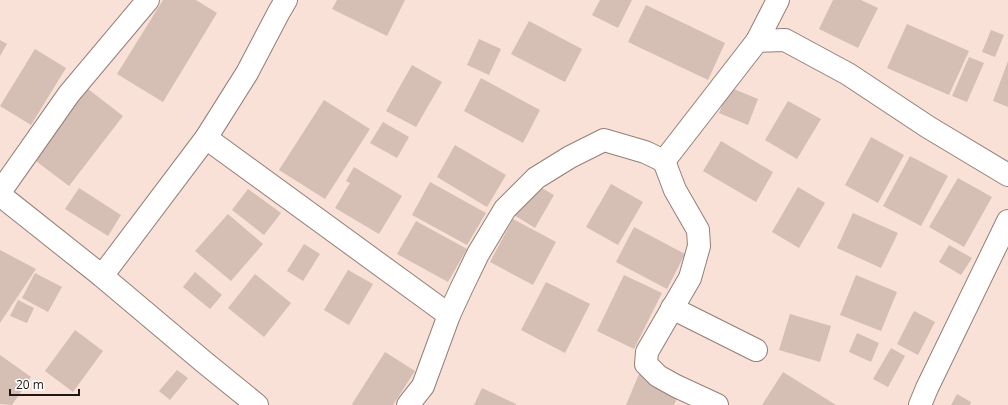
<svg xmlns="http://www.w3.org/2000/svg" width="1008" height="405" viewBox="0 0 1008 405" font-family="'Open Sans',sans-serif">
	<rect width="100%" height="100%" fill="#f9e1d7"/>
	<g fill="#d5beb4">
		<polygon points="163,0 196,0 217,13 163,102 117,74"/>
		<polygon points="337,0 405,0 387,36 332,9"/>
		<polygon points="600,0 632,0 618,28 592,15"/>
		<polygon points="833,0 861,0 878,8 858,48 819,29"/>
		<polygon points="646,5 725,43 708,80 628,42"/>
		<polygon points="529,21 582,49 565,82 511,54"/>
		<polygon points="907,24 969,51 949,95 887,68"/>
		<polygon points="991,30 1004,35 995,57 982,52"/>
		<polygon points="479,39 501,49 489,75 467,65"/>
		<polygon points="0,40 7,44 0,56"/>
		<polygon points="35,49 66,68 31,125 0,106"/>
		<polygon points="969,57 984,63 967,102 952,96"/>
		<polygon points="1008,61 1008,107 993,101"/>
		<polygon points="412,65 442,82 416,127 386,111"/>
		<polygon points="481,78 540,110 523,143 464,111"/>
		<polygon points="83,85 123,116 69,186 28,155"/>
		<polygon points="729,87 758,99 748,125 719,113"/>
		<polygon points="324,100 370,129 325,199 279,170"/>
		<polygon points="788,101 821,119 797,159 765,140"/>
		<polygon points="383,122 409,137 397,158 370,143"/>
		<polygon points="871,137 904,155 878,203 845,185"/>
		<polygon points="721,141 773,172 756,202 703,171"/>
		<polygon points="455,145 506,175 487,207 437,177"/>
		<polygon points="910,156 948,176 921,226 883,206"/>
		<polygon points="354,167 402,196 379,234 335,208 350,183 346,181"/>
		<polygon points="958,178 992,197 964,247 929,227"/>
		<polygon points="430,182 486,213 467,245 412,215"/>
		<polygon points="533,183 554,195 535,228 514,215"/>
		<polygon points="611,184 643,202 618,245 586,227"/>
		<polygon points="798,187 825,203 799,248 772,232"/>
		<polygon points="79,188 121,215 108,236 65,209"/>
		<polygon points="248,189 281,213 264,235 232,210"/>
		<polygon points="853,213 898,233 881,268 837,248"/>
		<polygon points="228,214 263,244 231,281 195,251"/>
		<polygon points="513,219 556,242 533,285 490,262"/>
		<polygon points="416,221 467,249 448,282 397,254"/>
		<polygon points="634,227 685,254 667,289 616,262"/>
		<polygon points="304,244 320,254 303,281 287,271"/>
		<polygon points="949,245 972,258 961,275 939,262"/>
		<polygon points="0,250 36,269 0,323"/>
		<polygon points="348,270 373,284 349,325 324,310"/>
		<polygon points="195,272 222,295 210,309 183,287"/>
		<polygon points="35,273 62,287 48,312 22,298"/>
		<polygon points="255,274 291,303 264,337 228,308"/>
		<polygon points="624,275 662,293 634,349 597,331"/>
		<polygon points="856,275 897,292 881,331 840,315"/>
		<polygon points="546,282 590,304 565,353 521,330"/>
		<polygon points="18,300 34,308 27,323 10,316"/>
		<polygon points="914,311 935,322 918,355 897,344"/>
		<polygon points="790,314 831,326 820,362 779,350"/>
		<polygon points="75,330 103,351 73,392 45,371"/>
		<polygon points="857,333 879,343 871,362 849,352"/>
		<polygon points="891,348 905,356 888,387 873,379"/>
		<polygon points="385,352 415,371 393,405 353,405 352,404"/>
		<polygon points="0,355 31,377 12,405 0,404"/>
		<polygon points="177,370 188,378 170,400 159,391"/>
		<polygon points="783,372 836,405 762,405"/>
		<polygon points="639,374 680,391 674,405 626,405"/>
		<polygon points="482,388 516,404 516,405 474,405"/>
		<polygon points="957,394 971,402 970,405 951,405"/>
	</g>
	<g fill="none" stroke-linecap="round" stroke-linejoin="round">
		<g stroke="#947f76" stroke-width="24">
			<g id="minor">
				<polyline points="757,41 778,0"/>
				<polyline points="206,138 449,315"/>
				<polyline points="664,161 675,190 698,230 699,246 690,278 647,352 646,364 658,376 676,386 717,405"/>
				<polyline points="0,192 69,94 148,0"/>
				<polyline points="0,195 102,276 204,362 257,405"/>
				<polyline points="102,276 206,138 247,73 279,12 286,0"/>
				<polyline points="672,308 756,350"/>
				<polyline points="408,405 423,386 449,315 462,287 478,254 505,209 536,178 570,157 604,140 645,152 664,161 757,41 785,40 848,74 928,127 1008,175"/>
				<polyline points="920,405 927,388 1008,221"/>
			</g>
		</g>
		<use href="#minor" stroke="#fff" stroke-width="22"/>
	</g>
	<path d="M10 389v6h69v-6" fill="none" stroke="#201714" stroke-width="2"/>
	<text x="16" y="389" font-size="12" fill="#201714" stroke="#ffffff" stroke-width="3" paint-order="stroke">20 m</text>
</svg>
